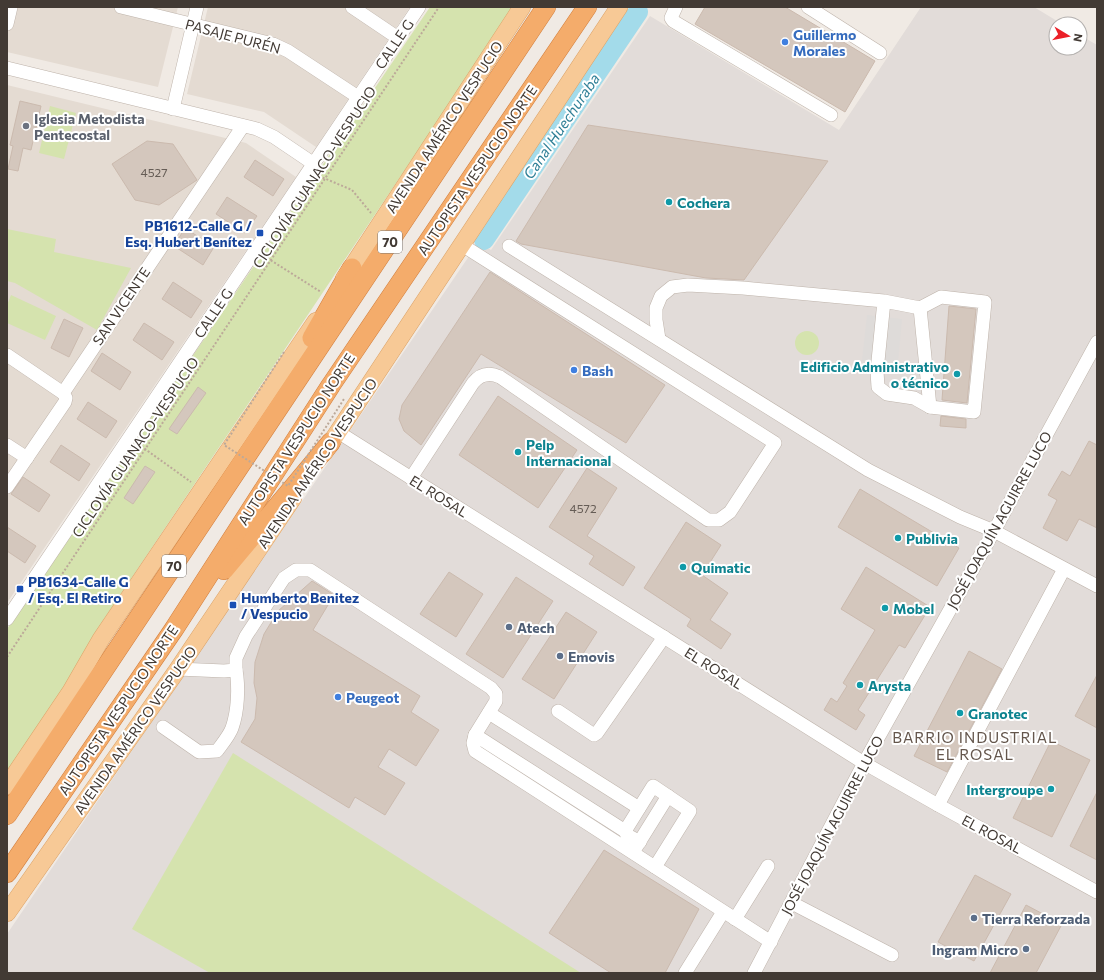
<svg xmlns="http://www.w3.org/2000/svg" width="1104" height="980" viewBox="0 0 1104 980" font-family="Commissioner,sans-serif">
	<rect width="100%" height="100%" fill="#f0eae4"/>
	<g fill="#e4dbd2">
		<polygon points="7,7 178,7 158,87 7,52"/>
		<polygon points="208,7 410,7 316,147 264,112 187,94"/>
		<polygon points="7,85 246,143 296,177 7,603"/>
	</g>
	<polygon fill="#e2dcd9" points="921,7 1034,7 1062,24 1056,24 1056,48 1080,48 1080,35 1097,45 1097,973 7,973 7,934 478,243 491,250 650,16 839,130"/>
	<g fill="#d5e3ae">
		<polygon points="430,7 514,7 94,634 66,684 7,771 7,629"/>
		<polygon points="50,106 76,113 64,159 39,153"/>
		<polygon points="7,229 56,239 54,252 131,268 97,330 15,283 7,281"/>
		<polygon points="11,295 56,316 45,340 7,323 7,305"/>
		<circle cx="807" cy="343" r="12"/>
		<polygon points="233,753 581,973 210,973 132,929"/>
	</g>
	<polygon fill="#dedbd9" points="867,315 902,319 897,373 861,369"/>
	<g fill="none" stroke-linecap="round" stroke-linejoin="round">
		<polyline stroke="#a3dbea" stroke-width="20" points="484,240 638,12"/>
	</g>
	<g fill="#d4c7bd" stroke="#cbbaae">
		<polygon points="705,7 785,7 875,61 845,112 695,24"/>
		<polygon points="20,101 41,106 31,150 23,148 18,171 8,169 13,146 10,145"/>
		<polygon points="588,125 828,161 744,280 706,278 521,244 516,241"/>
		<polygon points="147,141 173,144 197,180 159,205 135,200 112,164"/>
		<polygon points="255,160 284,179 273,196 244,177"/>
		<polygon points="227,197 257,216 245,233 216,214"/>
		<polygon points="185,228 214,247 203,265 174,246"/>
		<polygon points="490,272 665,385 626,443 481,354 421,445 404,431 399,419 402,405"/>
		<polygon points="173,282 202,301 191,318 162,299"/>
		<polygon points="949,306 976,309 967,403 942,400"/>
		<polygon points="64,319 83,328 69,357 51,348"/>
		<polygon points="144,323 174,342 162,360 133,340"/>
		<polygon points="102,353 131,372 120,390 91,371"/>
		<polygon points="198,387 206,393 177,434 169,429"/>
		<polygon points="498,396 577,450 538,508 459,455"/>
		<polygon points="88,402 117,421 106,438 77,419"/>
		<polygon points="941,416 966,419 966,428 940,426"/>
		<polygon points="1089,441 1097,445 1097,528 1079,519 1067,541 1043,528 1057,500 1048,495 1062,471 1070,476"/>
		<polygon points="61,445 90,464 79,481 50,462"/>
		<polygon points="145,466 155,472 133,504 124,498"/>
		<polygon points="587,468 617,488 587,536 635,567 623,586 589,564 594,556 549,527"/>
		<polygon points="23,477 50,495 39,512 11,494"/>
		<polygon points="860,489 959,548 937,586 838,527"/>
		<polygon points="686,522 721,545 702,575 728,593 710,620 731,634 721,649 687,626 691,619 644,588"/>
		<polygon points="7,527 36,546 25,563 7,551"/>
		<polygon points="866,567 930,607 905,648 899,645 858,710 865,715 856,730 824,710 831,698 837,702 847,686 843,683 875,630 841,609"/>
		<polygon points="449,572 483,594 456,637 420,614"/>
		<polygon points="516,577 553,601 503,678 466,654"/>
		<polygon points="312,581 334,595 313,630 420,696 411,712 439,730 416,766 389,749 378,767 405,783 385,815 355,797 349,808 241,742 255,719 257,698 254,683 255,662 264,634 278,611"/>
		<polygon points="566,612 597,632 554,699 522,679"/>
		<polygon points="969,651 1002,669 947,772 914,756"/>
		<polygon points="1097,675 1097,728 1075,716"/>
		<polygon points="1051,741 1090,760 1052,837 1013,818"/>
		<polygon points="1097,792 1097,860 1070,846"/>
		<polygon points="604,850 699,909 665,973 611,973 549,933"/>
		<polygon points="975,875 1011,894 974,961 938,942"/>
		<polygon points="1026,905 1062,924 1036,973 990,973"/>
	</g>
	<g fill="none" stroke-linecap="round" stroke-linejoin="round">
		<g stroke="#beb3aa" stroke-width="14">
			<g id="minor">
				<polyline points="121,7 273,44 288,51 358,97"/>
				<polyline points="352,7 398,38"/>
				<polyline points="676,7 671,18 673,21 831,115"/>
				<polyline points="808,7 880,53"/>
				<polyline points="7,24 11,7"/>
				<polyline points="7,68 257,129 274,137 314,164"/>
				<polyline points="173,109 197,7"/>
				<polyline points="509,246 868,470 960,517 994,531 1097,586"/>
				<polyline points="920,308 930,407"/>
				<polyline points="659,339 656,320 656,308 661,296 672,287 688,285 743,288 884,301 920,308 941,297 985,302 974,412 930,407 914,398 887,394 878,387 877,371 884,301"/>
				<polyline points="7,355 63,393 66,398 65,402 7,487"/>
				<polyline points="63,393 243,126"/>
				<polyline points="338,432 864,763 938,805 1097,892"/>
				<polyline points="7,445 27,458"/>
				<path d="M411,478l62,-95c7,-9 16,-11 27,-6l208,143h11l11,-8 45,-69 -313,-198"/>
				<polyline points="7,619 419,7"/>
				<polyline points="178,669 224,671 236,670 236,658 246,636 284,578 296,570 310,570 491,688 496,694 496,701 475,735 473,743 475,751 771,942"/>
				<polyline points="558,711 594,735 597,733 664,637"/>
				<polyline points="489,713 639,808"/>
				<path d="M163,727l36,25 18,-1c5,-7 12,-15 15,-23 6,-17 7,-41 4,-58"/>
				<polyline points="475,735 625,831"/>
				<polyline points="938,805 1064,569"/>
				<polyline points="640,842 627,835 625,831 653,786 690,811 655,867"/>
				<polyline points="635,849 668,796"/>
				<polyline points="792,903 892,955"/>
				<polyline points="735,919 768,866"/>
				<polyline points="685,973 723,912"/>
				<polyline points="754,973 864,763 994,531 1097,342"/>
			</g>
		</g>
		<g stroke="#dba267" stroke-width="18">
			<g id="major">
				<polyline points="344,279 522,7"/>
				<polyline points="324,453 619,7"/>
				<polyline points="7,786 71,691 101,639 316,321"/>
				<polyline points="7,913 178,669 293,498"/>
			</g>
		</g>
		<g stroke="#d27e3c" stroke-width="20">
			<g id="highway">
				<polyline points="312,338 352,268"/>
				<polyline points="224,570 331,442"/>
				<polyline points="7,815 546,7"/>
				<polyline points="7,873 174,629 331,385 587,7"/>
			</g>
		</g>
		<g stroke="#bca999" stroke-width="2" stroke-dasharray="2 2" stroke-linecap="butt">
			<polyline points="319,176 352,190 371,213"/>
			<polyline points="264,256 321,292"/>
			<polyline points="138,444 191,482"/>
			<polyline points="7,657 439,7"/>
		</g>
		<use href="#minor" stroke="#fff" stroke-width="13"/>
		<use href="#major" stroke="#f7c996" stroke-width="17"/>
		<use href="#highway" stroke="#f4ac6b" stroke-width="19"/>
		<polyline stroke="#bca999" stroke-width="2" stroke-dasharray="2 2" stroke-linecap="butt" points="284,352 224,445 288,486 344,399"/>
	</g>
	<g fill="#3f7fe0" stroke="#fff" stroke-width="1.5">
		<circle cx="785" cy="42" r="4"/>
		<circle cx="574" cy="370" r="4"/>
		<circle cx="338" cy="697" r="4"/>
	</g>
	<circle fill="#6b7280" stroke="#fff" stroke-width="1.5" cx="26" cy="126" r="4"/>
	<g fill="#0f9aa8" stroke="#fff" stroke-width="1.5">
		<circle cx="669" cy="202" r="4"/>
		<circle cx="957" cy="374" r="4"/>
		<circle cx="518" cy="452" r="4"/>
		<circle cx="898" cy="538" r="4"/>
		<circle cx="683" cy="567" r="4"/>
		<circle cx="885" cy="608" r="4"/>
		<circle cx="860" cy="685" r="4"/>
		<circle cx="960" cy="713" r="4"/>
		<circle cx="1051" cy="789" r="4"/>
	</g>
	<g fill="#1a4fb4" stroke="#fff" stroke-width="1.5">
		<rect x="256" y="229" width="8" height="8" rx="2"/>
		<rect x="16" y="585" width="8" height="8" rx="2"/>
		<rect x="229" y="601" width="8" height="8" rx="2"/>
	</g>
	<g fill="#5c6f8a" stroke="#fff" stroke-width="1.5">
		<circle cx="509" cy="627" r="4"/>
		<circle cx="560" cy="656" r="4"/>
		<circle cx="974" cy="918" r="4"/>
		<circle cx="1026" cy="949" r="4"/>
	</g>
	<g text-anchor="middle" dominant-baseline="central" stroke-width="4" stroke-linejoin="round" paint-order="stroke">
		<g font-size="12" fill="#665d56">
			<text x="154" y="172">4527</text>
			<text x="583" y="508">4572</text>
		</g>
		<g fill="#fff" stroke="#7b7571" stroke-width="1">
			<rect x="378" y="231" width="24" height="22" rx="3"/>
			<rect x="162" y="555" width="24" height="22" rx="3"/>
		</g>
		<g font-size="13" font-weight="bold" fill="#423a34">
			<text x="390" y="242">70</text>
			<text x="174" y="566">70</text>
		</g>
		<g font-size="14" font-weight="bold" fill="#366cbe" stroke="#fff" text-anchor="start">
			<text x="793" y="34">Guillermo<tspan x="793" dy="16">Morales</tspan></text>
			<text x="582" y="370">Bash</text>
			<text x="346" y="697">Peugeot</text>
		</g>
		<g font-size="14" fill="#423a34" stroke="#fff">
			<text transform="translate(233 36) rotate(15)">PASAJE PURÉN</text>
			<text transform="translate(394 44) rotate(-56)">CALLE G</text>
			<text transform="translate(444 127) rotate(-57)">AVENIDA AMÉRICO VESPUCIO</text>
			<text transform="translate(477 170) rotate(-56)">AUTOPISTA VESPUCIO NORTE</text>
			<text transform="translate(314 177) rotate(-57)">CICLOVÍA GUANACO-VESPUCIO</text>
			<text transform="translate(121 306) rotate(-56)">SAN VICENTE</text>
			<text transform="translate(213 313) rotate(-56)">CALLE G</text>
			<text transform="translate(296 439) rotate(-57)">AUTOPISTA VESPUCIO NORTE</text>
			<text transform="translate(135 447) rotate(-56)">CICLOVÍA GUANACO-VESPUCIO</text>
			<text transform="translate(317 463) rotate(-56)">AVENIDA AMÉRICO VESPUCIO</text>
			<text transform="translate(439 496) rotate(32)">EL ROSAL</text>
			<text transform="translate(999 520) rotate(-61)">JOSÉ JOAQUÍN AGUIRRE LUCO</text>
			<text transform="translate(714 668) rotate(32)">EL ROSAL</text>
			<text transform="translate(118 710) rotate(-56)">AUTOPISTA VESPUCIO NORTE</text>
			<text transform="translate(135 730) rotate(-55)">AVENIDA AMÉRICO VESPUCIO</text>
			<text transform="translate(832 825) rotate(-62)">JOSÉ JOAQUÍN AGUIRRE LUCO</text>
			<text transform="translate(992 834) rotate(28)">EL ROSAL</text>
		</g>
		<g font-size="14" font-weight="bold" fill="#5b616d" stroke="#fff" text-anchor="start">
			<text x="34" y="118">Iglesia Metodista<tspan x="34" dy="16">Pentecostal</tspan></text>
		</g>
		<g font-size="14" font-weight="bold" fill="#0d838f" stroke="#fff" text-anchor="start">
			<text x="677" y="202">Cochera</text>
			<text x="949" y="366" text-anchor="end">Edificio Administrativo<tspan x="949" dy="16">o técnico</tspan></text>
			<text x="526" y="444">Pelp<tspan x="526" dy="16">Internacional</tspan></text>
			<text x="906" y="538">Publivia</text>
			<text x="691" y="567">Quimatic</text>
			<text x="893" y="608">Mobel</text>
			<text x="868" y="685">Arysta</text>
			<text x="968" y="713">Granotec</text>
			<text x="1043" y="789" text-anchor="end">Intergroupe</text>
		</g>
		<g font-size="14" font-weight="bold" fill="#164399" stroke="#fff" text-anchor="start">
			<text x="252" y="225" text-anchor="end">PB1612-Calle G /<tspan x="252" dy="16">Esq. Hubert Benítez</tspan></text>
			<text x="28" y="581">PB1634-Calle G<tspan x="28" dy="16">/ Esq. El Retiro</tspan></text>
			<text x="241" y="597">Humberto Benitez<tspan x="241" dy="16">/ Vespucio</tspan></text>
		</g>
		<g font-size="14" font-weight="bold" fill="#4e5e75" stroke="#fff" text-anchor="start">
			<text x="517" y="627">Atech</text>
			<text x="568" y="656">Emovis</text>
			<text x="982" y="918">Tierra Reforzada</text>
			<text x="1018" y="949" text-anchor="end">Ingram Micro</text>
		</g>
		<g font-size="15" font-style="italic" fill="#318097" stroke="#fff">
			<text transform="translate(561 126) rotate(-56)">Canal Huechuraba</text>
		</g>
		<g font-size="15" letter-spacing="1" fill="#64564c" stroke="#fff">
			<text x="975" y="737">BARRIO INDUSTRIAL<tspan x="975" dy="17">EL ROSAL</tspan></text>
		</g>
	</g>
	<rect width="1104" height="980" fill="none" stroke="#423a34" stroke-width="16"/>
	<g transform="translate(1068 36) rotate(100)"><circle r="19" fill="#ffffff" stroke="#b3b0ae"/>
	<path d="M0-3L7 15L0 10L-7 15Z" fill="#eb2028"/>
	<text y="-6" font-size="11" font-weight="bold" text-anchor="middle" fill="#423a34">N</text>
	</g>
</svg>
